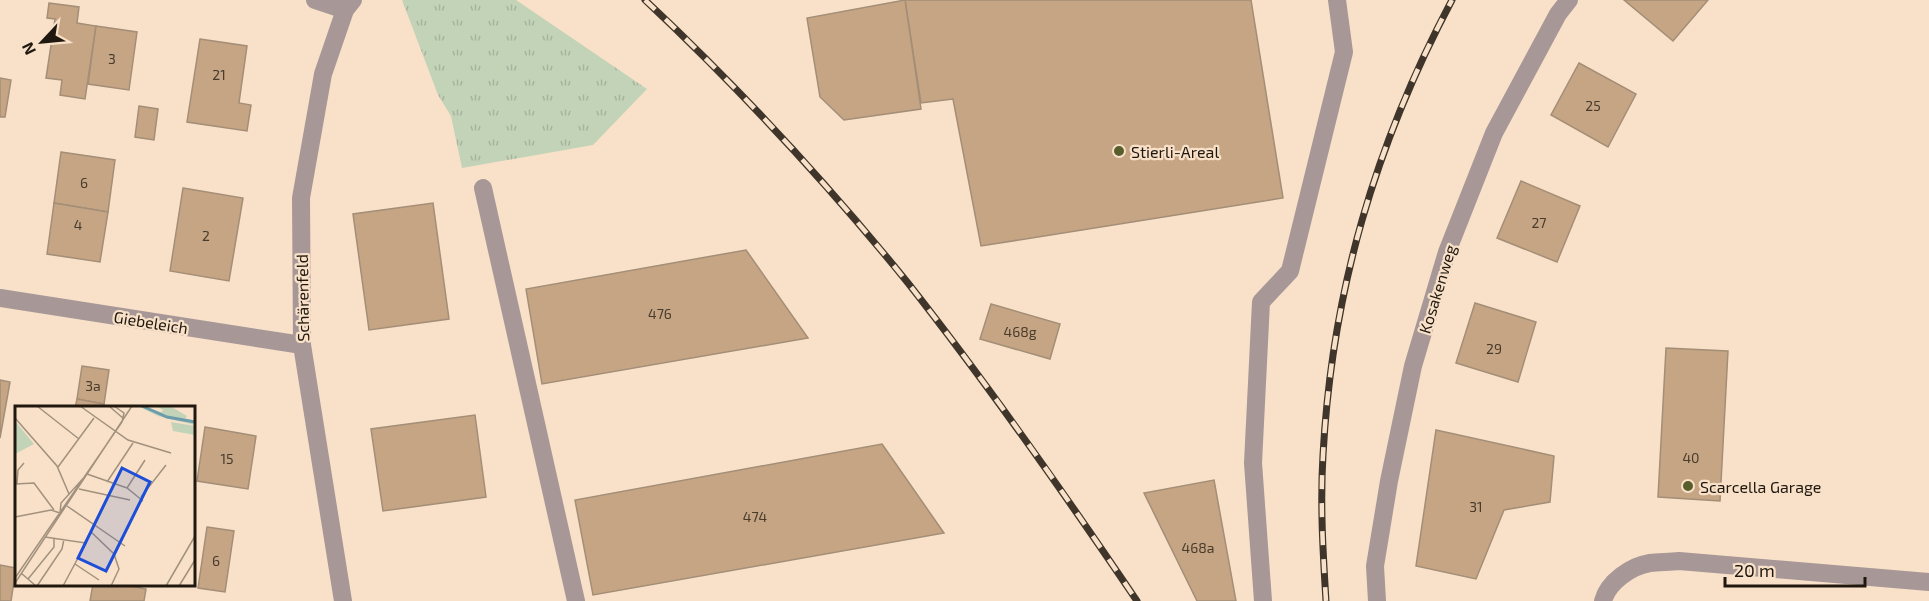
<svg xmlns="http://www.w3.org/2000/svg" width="1929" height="601" viewBox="0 0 1929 601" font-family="'Exo 2',sans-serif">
	<defs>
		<pattern id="grass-tufts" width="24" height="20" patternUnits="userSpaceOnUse" patternTransform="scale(1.5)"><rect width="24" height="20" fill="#c3d3b8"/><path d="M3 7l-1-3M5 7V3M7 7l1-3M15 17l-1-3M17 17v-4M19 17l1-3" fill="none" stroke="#a7b49d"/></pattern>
	</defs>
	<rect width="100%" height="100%" fill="#f8e1c8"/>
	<polygon fill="url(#grass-tufts)" points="402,0 516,0 647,89 593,145 462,168 451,116 438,95"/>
	<g fill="#c5a584" stroke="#a48e77" stroke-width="1.5">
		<polygon points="905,0 1251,0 1283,198 981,246 953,99 921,103"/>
		<polygon points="905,0 921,109 844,120 820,97 807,18"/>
		<polygon points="1624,0 1708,0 1673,41"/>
		<polygon points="49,3 79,7 77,23 96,26 85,99 60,95 62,80 46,78 55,19 47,18"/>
		<polygon points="96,26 137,32 129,90 88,84"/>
		<polygon points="200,39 247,46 239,103 251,105 247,131 187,122"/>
		<polygon points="1579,63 1636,94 1608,147 1551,115"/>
		<polygon points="0,78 11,80 5,117 0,117"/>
		<polygon points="139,106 158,109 154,140 135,137"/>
		<polygon points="61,152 115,160 108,212 54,203"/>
		<polygon points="1521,181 1580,206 1557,262 1497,238"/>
		<polygon points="183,188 243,198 229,281 170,271"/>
		<polygon points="54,203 108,212 100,262 47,254"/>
		<polygon points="433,203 449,319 369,330 353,214"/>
		<polygon points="746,250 808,338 542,384 526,289"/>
		<polygon points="1475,303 1536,322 1518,382 1456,363"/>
		<polygon points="991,304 1060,324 1050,359 980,339"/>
		<polygon points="1666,348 1728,351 1720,501 1658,497"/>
		<polygon points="82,366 109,370 104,404 77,399"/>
		<polygon points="0,380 10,382 0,438"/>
		<polygon points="77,399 104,404 103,408 75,408"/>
		<polygon points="475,415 486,497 383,511 371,429"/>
		<polygon points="205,427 256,436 248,489 197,481"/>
		<polygon points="1436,430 1554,456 1550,502 1504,510 1476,579 1416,566"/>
		<polygon points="882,444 944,533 593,595 575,500"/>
		<polygon points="1214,480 1236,601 1197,601 1144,493"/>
		<polygon points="207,527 234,531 225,592 198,588"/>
		<polygon points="0,565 16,568 11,601 0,601"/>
		<polygon points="93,584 121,584 146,589 144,601 90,601"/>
	</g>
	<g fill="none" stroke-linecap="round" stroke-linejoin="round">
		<g stroke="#a79797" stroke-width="18">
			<polyline points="315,0 345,10"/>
			<polyline points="483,188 576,601"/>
			<polyline points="0,298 302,345"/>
			<polyline points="343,601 302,345 301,198 323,74 345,10 353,0"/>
			<polyline points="1263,601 1253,463 1261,302 1290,271 1344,52 1337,0"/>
			<polyline points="1377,601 1375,566 1389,481 1413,366 1447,252 1494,133 1558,14 1569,0"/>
			<path d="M1603,601c5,-19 28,-35 47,-38 9,-1 19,-1 29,-2l250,21"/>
		</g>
		<g stroke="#3f352a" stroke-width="7">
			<g id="rail">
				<path d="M645,0c94,88 182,183 263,283 81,103 156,210 229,318"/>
				<path d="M1326,601c-3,-48 -6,-97 -3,-146 9,-164 52,-310 129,-455"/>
			</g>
		</g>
		<use href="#rail" stroke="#f8e1c8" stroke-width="4.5" stroke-dasharray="14" stroke-linecap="butt"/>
	</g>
	<g fill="#575d2b" stroke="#f8e1c8" stroke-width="2">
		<circle cx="1119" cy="151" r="6"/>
		<circle cx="1688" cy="486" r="6"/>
	</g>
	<g text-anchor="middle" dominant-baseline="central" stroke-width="4.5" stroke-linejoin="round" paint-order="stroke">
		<g font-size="14" fill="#493b2c">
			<text x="112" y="58">3</text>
			<text x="219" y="74">21</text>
			<text x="1593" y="105">25</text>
			<text x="84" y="182">6</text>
			<text x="1539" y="222">27</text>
			<text x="78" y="224">4</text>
			<text x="206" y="235">2</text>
			<text x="660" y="313">476</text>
			<text x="1020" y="331">468g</text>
			<text x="1494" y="348">29</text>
			<text x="93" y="385">3a</text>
			<text x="1691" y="457">40</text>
			<text x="227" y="458">15</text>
			<text x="1476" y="506">31</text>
			<text x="755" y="516">474</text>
			<text x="1198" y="547">468a</text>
			<text x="216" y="560">6</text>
		</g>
		<g font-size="16" fill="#20180f" stroke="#f8e1c8" text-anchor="start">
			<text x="1131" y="151">Stierli-Areal</text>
			<text x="1700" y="486">Scarcella Garage</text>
		</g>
		<g font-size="16" fill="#20180f" stroke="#f8e1c8">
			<text transform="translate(1437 289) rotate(-73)">Kosakenweg</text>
			<text transform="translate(302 298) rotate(-91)">Schärenfeld</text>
			<text transform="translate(151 322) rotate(9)">Giebeleich</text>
		</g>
	</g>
	<g transform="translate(15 406)">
		<rect width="180" height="180" fill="#f8e1c8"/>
		<path d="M123,0l57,15v4l-37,-9z" fill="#c3d3b8"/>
		<path d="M0,15l19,23 -19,10zM156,16l24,4v9l-22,-4z" fill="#c3d3b8"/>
		<path d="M155,0l17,10 -2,3 -24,-6 2,-3 -5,-3z" fill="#c3d3b8"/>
		<path fill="none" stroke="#6a9cac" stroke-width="3" d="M127,0l25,11 28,5"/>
		<path fill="none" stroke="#a2917e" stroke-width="1.5" d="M22,0l42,33M65,0l48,34 43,13M94,0l15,13M0,12l42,48 12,28M43,61l36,-49M72,68l40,14 16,13M92,76l26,-39M2,77l1,-13 6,-7M0,78l19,-1 20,27M112,82l18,-28M64,83l51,11M126,91l25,-32M52,100l58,40M45,107l1,-10 27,-30M0,111l36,-7 9,3M30,131l41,6 -23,43M70,136l6,-10 23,22 5,15 -8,17M60,158l24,16M6,167l15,13M0,172l107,-156 2,-9 -10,-7M13,173l26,-32v-8M0,177l117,-177M22,180l25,-37 2,-10M151,180l29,-50M164,180l16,-26"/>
		<path fill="#1d4ed8" fill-opacity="0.15" stroke="#1d4ed8" stroke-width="3" d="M107,62l28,14 -44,89 -28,-13z"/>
		<rect width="180" height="180" fill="none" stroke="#20180f" stroke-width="3"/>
	</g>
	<g transform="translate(42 42) rotate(244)" stroke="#f8e1c8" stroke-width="4.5" paint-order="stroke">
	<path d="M0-4.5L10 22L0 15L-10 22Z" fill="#20180f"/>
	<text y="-9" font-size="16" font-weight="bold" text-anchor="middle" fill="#20180f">N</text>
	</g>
	<path d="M1725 577v9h140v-9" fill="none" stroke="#20180f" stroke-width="3"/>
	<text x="1734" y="577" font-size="18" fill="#20180f" stroke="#f8e1c8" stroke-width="4.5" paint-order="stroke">20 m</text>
</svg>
